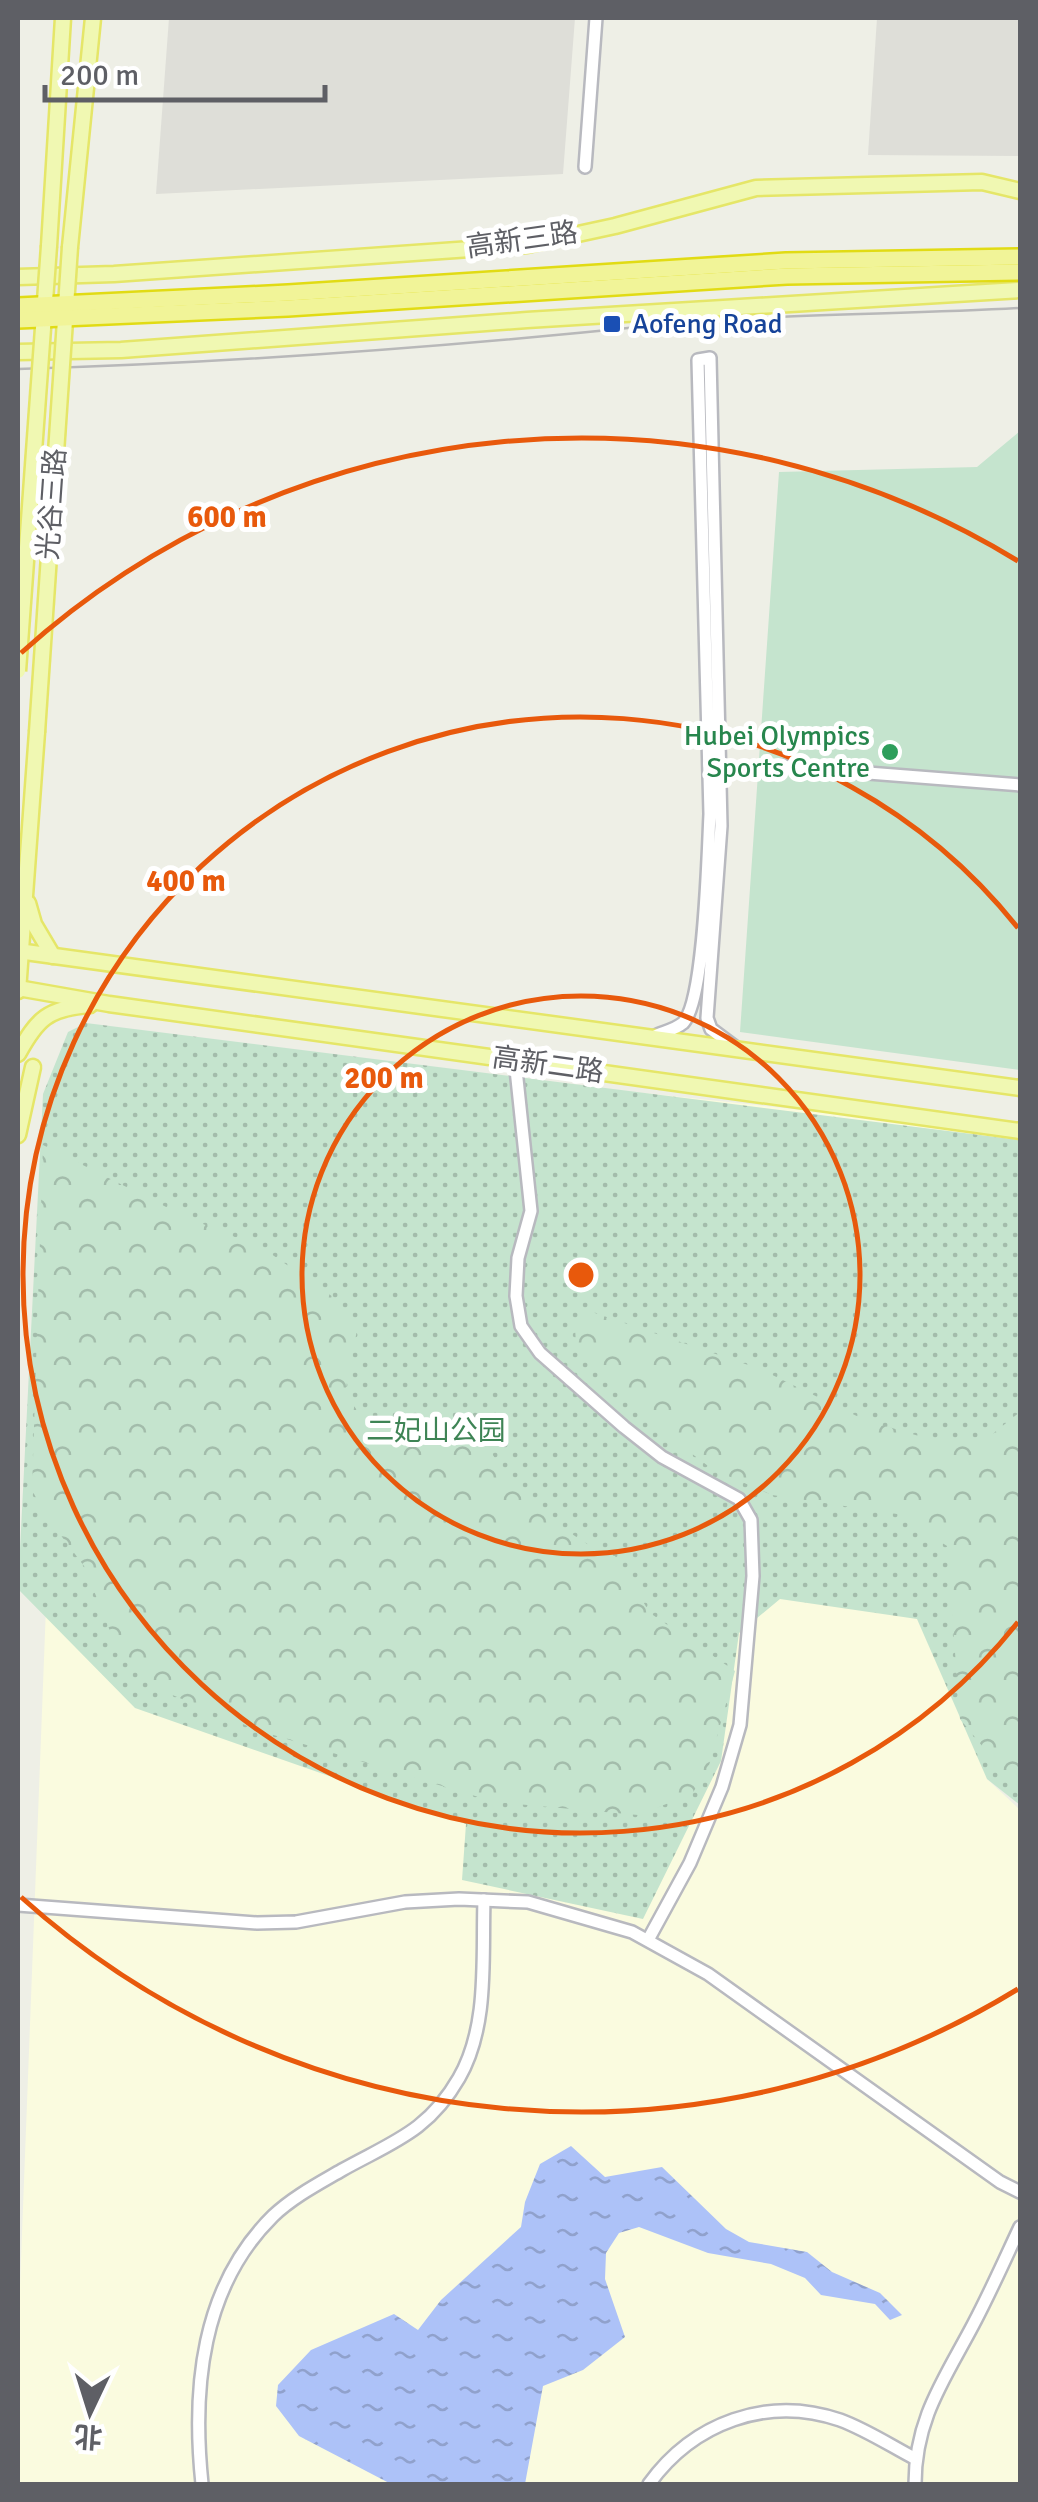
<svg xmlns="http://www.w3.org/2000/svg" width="1038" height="2502" viewBox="0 0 1038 2502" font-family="Signika,'Noto Sans SC',sans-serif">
	<defs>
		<pattern id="green-dots" width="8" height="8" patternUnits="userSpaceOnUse" patternTransform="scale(2.5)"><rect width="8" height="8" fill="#c5e4ce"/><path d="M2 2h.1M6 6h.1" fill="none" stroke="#a3bcab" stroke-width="1.8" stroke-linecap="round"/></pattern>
		<pattern id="forest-crowns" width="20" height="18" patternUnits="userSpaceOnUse" patternTransform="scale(2.5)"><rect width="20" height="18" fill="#c5e4ce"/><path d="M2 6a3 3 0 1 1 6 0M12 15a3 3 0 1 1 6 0" fill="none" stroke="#a3bcab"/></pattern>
		<pattern id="water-ripples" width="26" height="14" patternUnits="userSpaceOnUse" patternTransform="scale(2.5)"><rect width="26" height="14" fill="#adc2f8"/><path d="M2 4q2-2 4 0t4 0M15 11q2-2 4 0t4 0" fill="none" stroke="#90a1cc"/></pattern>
	</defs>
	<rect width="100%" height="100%" fill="#eeefe6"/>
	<polygon fill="#fafbdf" points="68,1032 1020,1133 1020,1392 956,1547 987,1779 1020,1810 1020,2484 18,2484 18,2338"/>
	<g fill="#deded8">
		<polygon points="169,18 575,18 563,174 156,194"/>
		<polygon points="877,18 1020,18 1020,156 868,155"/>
	</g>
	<polygon fill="url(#green-dots)" points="86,1023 1020,1140 1020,1805 987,1779 917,1619 780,1599 739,1633 721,1761 643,1919 462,1880 466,1824 135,1708 18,1589 43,1094 68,1032"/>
	<g fill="url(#forest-crowns)">
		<path d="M43,1145l143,72 78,32 72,50 21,31 -12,63 25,36 31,9 34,-12 43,3c11,17 20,39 34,54 18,21 76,68 103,73l35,57 85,58 -27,98 -16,25 -54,21 -143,-13 -238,-72 -104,-43 -41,-51 -28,-70 -40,-53 -12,-23z"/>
		<polygon points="589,1311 760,1369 865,1420 939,1442 990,1436 1020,1412 1020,1792 960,1719 947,1546 897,1514 772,1495 712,1469 637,1412 576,1345 575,1327"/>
	</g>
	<polygon fill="#c5e4ce" points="1020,431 1020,1070 740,1032 779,472 977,467"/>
	<polygon fill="url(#water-ripples)" points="571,2146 605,2177 662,2167 726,2229 749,2242 807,2252 832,2272 880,2293 902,2315 890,2320 875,2304 821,2295 805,2278 771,2264 708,2253 639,2227 619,2233 606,2253 605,2279 625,2337 583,2370 543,2386 525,2484 391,2484 299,2436 276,2406 278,2385 311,2350 394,2314 418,2330 441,2300 521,2227 525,2202 540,2164"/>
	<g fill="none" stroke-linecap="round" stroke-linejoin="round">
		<g stroke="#b8b9bf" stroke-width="16">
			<g id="minor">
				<polyline points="585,167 596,18"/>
				<polyline points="779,766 1020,785"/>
				<path d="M655,1036c9,-4 21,-7 28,-13 22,-22 25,-172 27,-209l-12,-454 12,-2 11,468 -14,192 4,11 24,18"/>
				<polyline points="515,1060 531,1211 518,1258 516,1296 521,1326 540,1353 624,1427 662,1457 739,1499 751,1520 753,1576 740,1725 722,1787 690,1863 648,1940"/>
				<polyline points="18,1905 257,1923 296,1922 405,1902 459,1899 528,1902 632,1932 708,1974 1000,2182 1020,2192"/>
				<path d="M202,2484c-10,-95 -1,-197 71,-268 20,-19 45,-32 69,-46 50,-28 86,-38 117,-92 30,-52 23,-120 25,-178"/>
				<path d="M649,2484c44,-61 118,-89 191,-64 27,10 51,26 76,39"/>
				<path d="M915,2484c0,-65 29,-104 58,-159 17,-32 32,-66 47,-98"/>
			</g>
		</g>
		<g stroke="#e5e668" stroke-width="19">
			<g id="major">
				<polyline points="49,246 63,18"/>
				<polyline points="70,247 93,18"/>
				<polyline points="18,277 114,274 527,245 615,226 756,188 982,182 1020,191"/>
				<polyline points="18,352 121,350 527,320 1020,290"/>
				<polyline points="28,903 34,924 53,956"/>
				<polyline points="18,951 1020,1088"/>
				<polyline points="18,988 109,1004 1020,1131"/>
				<polyline points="18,991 37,732"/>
				<path d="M18,1054c19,-35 30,-46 72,-49"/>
				<polyline points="18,1135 33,1067"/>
			</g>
		</g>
		<use href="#minor" stroke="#fff" stroke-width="11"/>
		<use href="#major" stroke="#f0f8b2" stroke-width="14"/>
		<path stroke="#b8b8b9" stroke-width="2.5" d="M18,369c213,-6 427,-22 640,-44 119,-12 243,-10 362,-17"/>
		<g stroke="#e5e668" stroke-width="19" stroke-linecap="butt">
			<g id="major-bridge">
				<polyline points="18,671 49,246"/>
				<polyline points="37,732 70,247"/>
			</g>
		</g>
		<g stroke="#e1db14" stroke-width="20" stroke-linecap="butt">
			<g id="highway-bridge">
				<polyline points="18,306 288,293 786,261 1020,257"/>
				<polyline points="18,320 288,308 787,276 1020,272"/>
			</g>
		</g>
		<use href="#major-bridge" stroke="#f0f8b2" stroke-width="14"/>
		<use href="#highway-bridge" stroke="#f1f498" stroke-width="15"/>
	</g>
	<g fill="none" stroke="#e8590c" stroke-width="5">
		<circle cx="581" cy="1275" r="279"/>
		<path d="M1018 1622A558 558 0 1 1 1018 928"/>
		<path d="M1018 1989A837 837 0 0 1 21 1897M21 653A837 837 0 0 1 1018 561"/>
	</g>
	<rect fill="#1a4fb4" stroke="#fff" stroke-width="4" x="602" y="314" width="20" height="20" rx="5"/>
	<circle fill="#2e9e5b" stroke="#fff" stroke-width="4" cx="890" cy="752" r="10"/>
	<g text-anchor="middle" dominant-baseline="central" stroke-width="10" stroke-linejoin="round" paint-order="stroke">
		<g font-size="28" fill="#5e5f65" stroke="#fff">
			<text transform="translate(522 240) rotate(-8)">高新三路</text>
			<text transform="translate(52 504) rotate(-86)">光谷三路</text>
			<text transform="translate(548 1065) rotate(8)">高新二路</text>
		</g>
		<g font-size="28" fill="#164399" stroke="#fff" text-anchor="start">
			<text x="632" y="324">Aofeng Road</text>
		</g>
		<g font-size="28" fill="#27864d" stroke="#fff" text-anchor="end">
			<text x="870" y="736">Hubei Olympics<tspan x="870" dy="32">Sports Centre</tspan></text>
		</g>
		<g font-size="28" fill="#3e8455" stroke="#fff">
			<text x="436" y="1431">二妃山公园</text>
		</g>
	</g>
	<circle cx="581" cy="1275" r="15" fill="#e8590c" stroke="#fff" stroke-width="5"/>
	<g font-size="30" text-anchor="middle" font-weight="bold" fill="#e8590c" stroke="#fff" stroke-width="10" stroke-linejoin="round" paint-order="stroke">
		<text x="227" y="527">600 m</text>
		<text x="186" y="891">400 m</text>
		<text x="384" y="1088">200 m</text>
	</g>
	<rect width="1038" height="2502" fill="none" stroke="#5e5f65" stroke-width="40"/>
	<g transform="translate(90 2412) rotate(184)" stroke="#ffffff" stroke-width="8" paint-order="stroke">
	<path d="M0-8L18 38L0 25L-18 38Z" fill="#5e5f65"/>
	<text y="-15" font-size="28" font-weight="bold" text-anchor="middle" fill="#5e5f65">北</text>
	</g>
	<path d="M45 85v15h280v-15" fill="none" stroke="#5e5f65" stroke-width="5"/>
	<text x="60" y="85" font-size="30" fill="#5e5f65" stroke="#ffffff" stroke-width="8" paint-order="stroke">200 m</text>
</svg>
